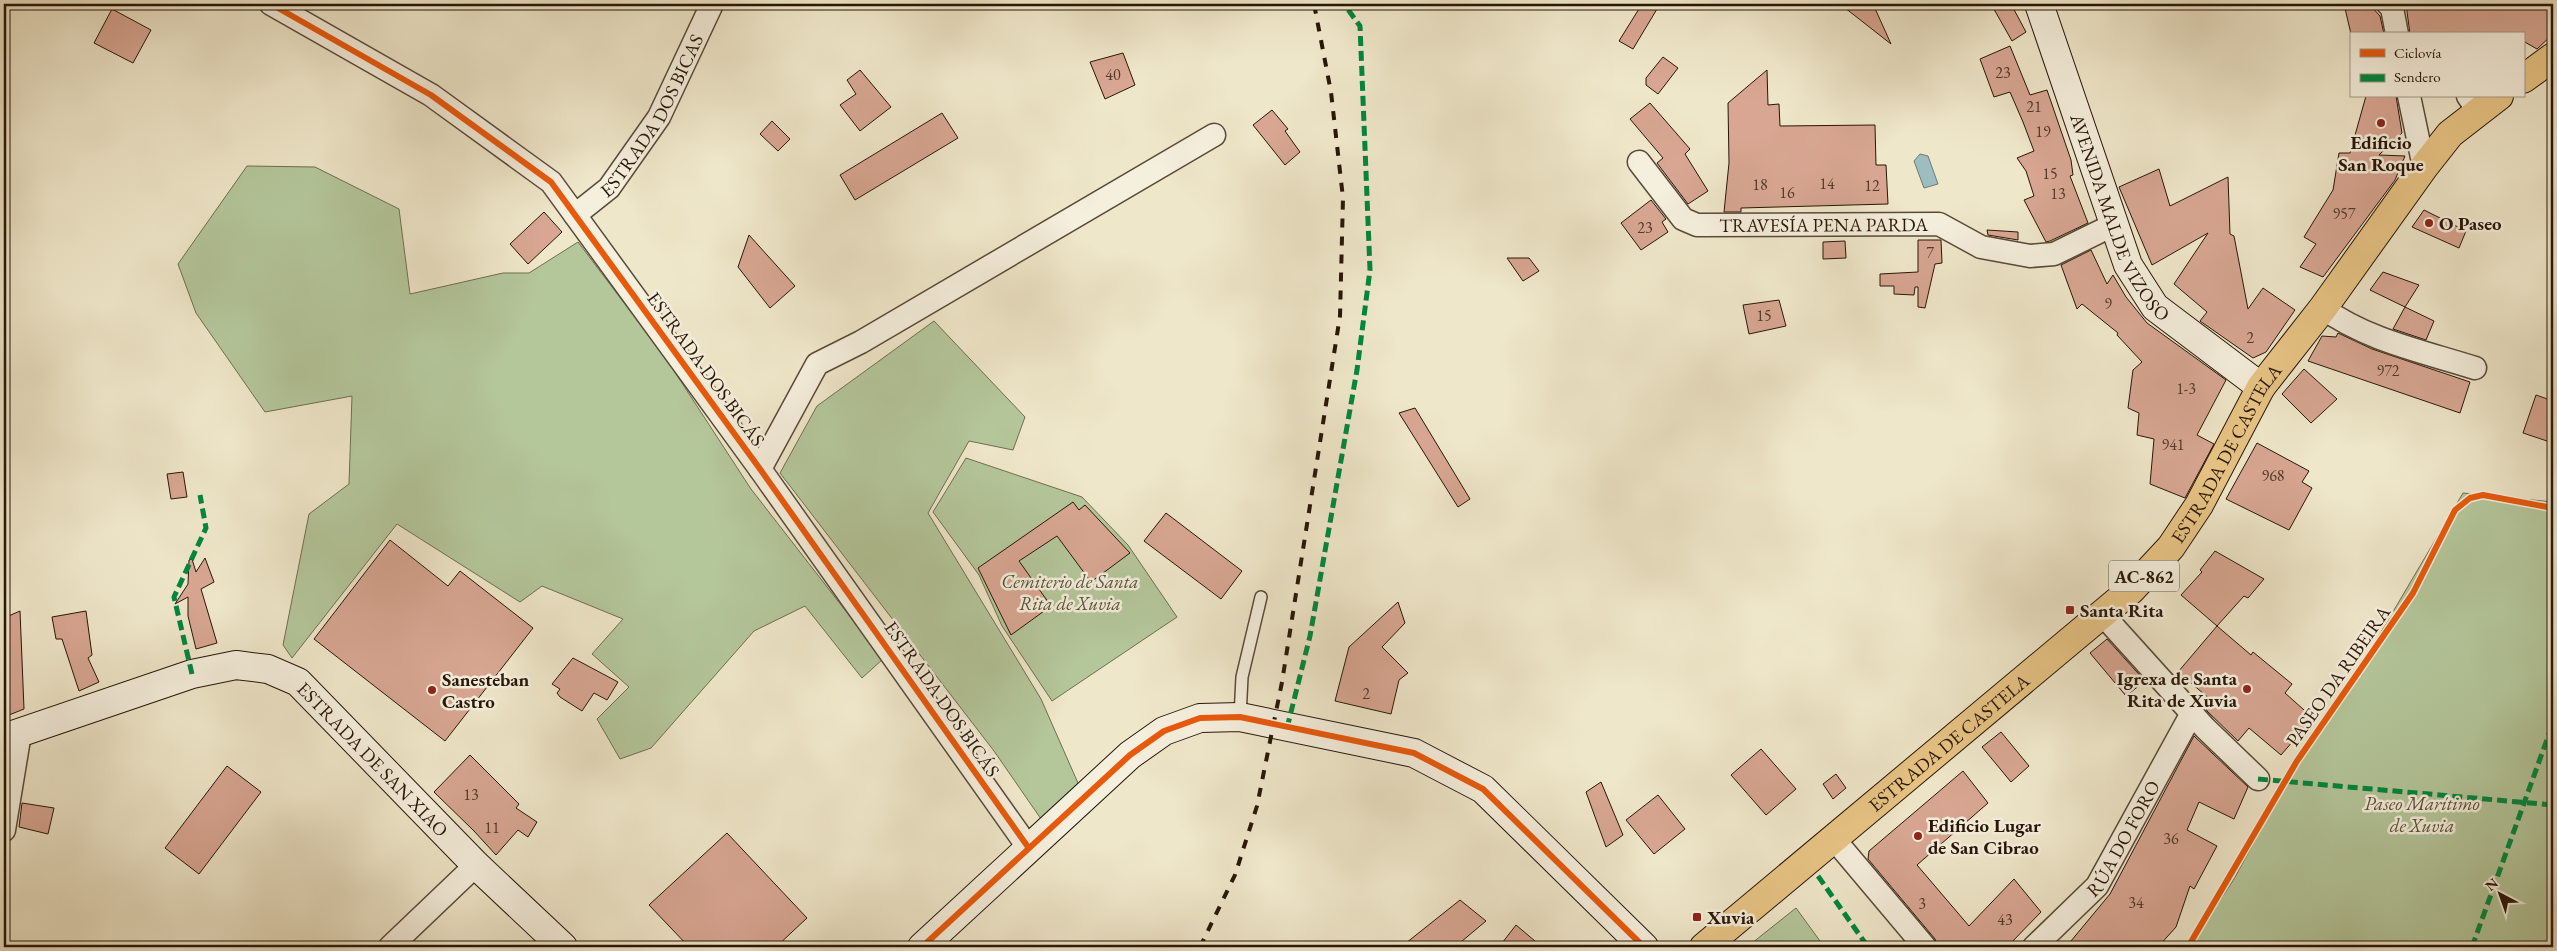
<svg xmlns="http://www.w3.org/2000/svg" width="2557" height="951" viewBox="0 0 2557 951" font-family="'EB Garamond',serif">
	<rect width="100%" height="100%" fill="#efe7ca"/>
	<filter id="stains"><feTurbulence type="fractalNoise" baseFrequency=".004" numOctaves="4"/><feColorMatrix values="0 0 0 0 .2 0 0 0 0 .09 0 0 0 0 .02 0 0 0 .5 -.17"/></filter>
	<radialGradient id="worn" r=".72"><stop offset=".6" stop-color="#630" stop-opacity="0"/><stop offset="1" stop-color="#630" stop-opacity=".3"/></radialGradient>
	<g fill="#b4c79b" stroke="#6e6e51">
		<polygon points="247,166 315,167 399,209 410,294 503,273 529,273 578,242 665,357 751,489 883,659 862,678 805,606 754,631 651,748 620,759 597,719 629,687 592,654 623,619 542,586 520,602 397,524 292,658 283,645 309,514 349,484 352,396 265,412 196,313 178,264"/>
		<polygon points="934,321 1025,417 1013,450 969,441 928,513 1041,699 1078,783 1041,819 994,751 780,473 817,406"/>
		<polygon points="966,458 1082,497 1128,545 1177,617 1052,701 1002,626 979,575 933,512"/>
		<polygon points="2463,493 2553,502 2553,947 2189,947 2234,879 2291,774 2335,710"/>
		<polygon points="1796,908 1820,941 1812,947 1747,947"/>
	</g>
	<polygon fill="#9ebdc0" stroke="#6e7a76" points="1920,154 1928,156 1938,184 1924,188 1914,161"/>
	<g fill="#d8a692" stroke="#271607">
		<polygon points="1642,4 1660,4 1633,49 1619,41"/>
		<polygon points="1840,4 1873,4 1891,44"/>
		<polygon points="1991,4 2011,4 2026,32 2012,41"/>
		<polygon points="2344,4 2369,4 2380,16 2384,34 2351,34"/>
		<polygon points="2406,4 2553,4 2553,34 2537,49 2523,41 2523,34 2410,34"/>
		<polygon points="112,9 151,30 133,63 94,43"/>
		<polygon points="2010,46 2030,95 2047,90 2071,160 2073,175 2070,176 2088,223 2050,241 2046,242 2024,200 2034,196 2026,171 2017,158 2034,151 2023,122 2010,92 1994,97 1980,59"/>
		<polygon points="1123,53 1135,85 1105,99 1090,62"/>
		<polygon points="1663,57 1678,68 1658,94 1646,85 1646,78"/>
		<polygon points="860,70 891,107 860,131 840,105 856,94 847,80"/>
		<polygon points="1767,70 1768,105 1779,104 1780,126 1875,125 1876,165 1886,165 1888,204 1741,208 1741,212 1724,212 1729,163 1728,103"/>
		<polygon points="2366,96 2396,96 2402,133 2379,155 2405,156 2395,180 2323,277 2300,267 2316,244 2304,237 2333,190 2339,153 2350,153"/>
		<polygon points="1650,103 1690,149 1685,154 1708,191 1688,204 1657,163 1663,158 1630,119"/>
		<polygon points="1272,110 1288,129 1285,131 1300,152 1285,165 1253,125"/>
		<polygon points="942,113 958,138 855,200 840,175"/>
		<polygon points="772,121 790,139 778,151 760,134"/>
		<polygon points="2159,169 2170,206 2228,177 2230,234 2234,236 2248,309 2263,288 2295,310 2266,352 2253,358 2200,321 2207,312 2174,284 2208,233 2152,265 2119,187"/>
		<polygon points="1651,200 1666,219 1662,222 1668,232 1641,250 1621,223"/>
		<polygon points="2424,210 2466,231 2459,248 2412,227"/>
		<polygon points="544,212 562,232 528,264 510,244"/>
		<polygon points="1987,230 2018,232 2018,240 1988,235"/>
		<polygon points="749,235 795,286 770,308 738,267"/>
		<polygon points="1918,240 1941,240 1942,263 1935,264 1925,308 1918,307 1918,287 1915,287 1914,295 1894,294 1894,286 1880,286 1880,274 1918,272"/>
		<polygon points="1845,241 1846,258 1823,259 1823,242"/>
		<polygon points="2091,250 2107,284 2113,275 2126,297 2147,323 2226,380 2197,435 2214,444 2185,498 2150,484 2154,439 2137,435 2139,413 2128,408 2133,370 2142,362 2117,335 2118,333 2082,304 2077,309 2061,265"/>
		<polygon points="1507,258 1529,258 1539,271 1523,281"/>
		<polygon points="2383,272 2419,285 2405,307 2370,290"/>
		<polygon points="1779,300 1786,326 1749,334 1743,305"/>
		<polygon points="2405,307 2434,321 2426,340 2393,329"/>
		<polygon points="2338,333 2372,349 2470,382 2460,413 2308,361 2322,336 2336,337"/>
		<polygon points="2304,369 2337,399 2311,423 2282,394"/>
		<polygon points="2536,395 2553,401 2553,443 2523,433"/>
		<polygon points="1415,408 1470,499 1458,507 1399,413"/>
		<polygon points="2257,443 2309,471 2302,482 2312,488 2289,530 2226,499"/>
		<polygon points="183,472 187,497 171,499 167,474"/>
		<polygon points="1073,502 1079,510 1085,505 1130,553 1091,582 1057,536 1019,561 1051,606 1011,635 978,568"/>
		<polygon points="1166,513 1242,571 1221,599 1144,541"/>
		<polygon points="390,540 448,586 460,571 533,628 445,741 314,639"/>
		<polygon points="2215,551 2264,579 2248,598 2244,596 2217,626 2181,595 2202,572 2200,570"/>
		<polygon points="205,558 214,582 201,589 217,643 196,649 188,616 188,597 175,604 188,584 189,560 192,559 196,572"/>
		<polygon points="1398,602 1405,623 1382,647 1408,673 1399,680 1391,714 1335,701 1349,647"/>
		<polygon points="20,611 24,709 4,717 4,618"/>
		<polygon points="86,611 92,655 88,658 99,682 79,691 62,639 56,639 52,617"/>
		<polygon points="2217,626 2251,655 2253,652 2292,684 2285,693 2313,718 2281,755 2249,728 2238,741 2207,711 2205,706 2211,700 2178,672"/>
		<polygon points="2107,639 2145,681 2126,696 2090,653"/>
		<polygon points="573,658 618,682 607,700 594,693 582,711 560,697 557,693 560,689 552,684"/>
		<polygon points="2001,732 2029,766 2011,782 1982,747"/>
		<polygon points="2194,736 2248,787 2234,819 2199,802 2187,830 2217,846 2194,889 2190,886 2176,927 2158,947 2066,947 2110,894"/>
		<polygon points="1761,749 1796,789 1766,815 1731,775"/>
		<polygon points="470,755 519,804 516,808 537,822 528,837 518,830 496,855 474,831 434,792"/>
		<polygon points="227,766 261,792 199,874 165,848"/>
		<polygon points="1963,771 1988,803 1917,865 1969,926 2014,879 2041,912 2007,947 1938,947 1935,939 1868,859 1869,851"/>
		<polygon points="1836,774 1846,788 1833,799 1823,784"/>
		<polygon points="1601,782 1623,835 1606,847 1586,792"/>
		<polygon points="1658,795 1685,829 1654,854 1626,820"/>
		<polygon points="22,803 54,808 48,834 19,827"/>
		<polygon points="727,833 807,918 776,947 689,947 649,905"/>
		<polygon points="1460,900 1486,921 1455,947 1401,947"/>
		<polygon points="1516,925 1542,947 1499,947"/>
	</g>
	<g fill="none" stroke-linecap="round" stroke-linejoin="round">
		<g stroke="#594a38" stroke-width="14">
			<polyline id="lane" points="1240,717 1242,677 1261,597"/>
		</g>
		<g stroke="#594a38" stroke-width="25">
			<g id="street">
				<polyline points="271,4 431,95 551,182 760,469 1028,847"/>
				<polyline points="2388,4 2392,8 2397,34"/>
				<polyline points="2409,96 2424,167"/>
				<polyline points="2468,96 2478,111"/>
				<path id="s1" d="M1639,162l44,57 14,6 242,-1 42,23 49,9 24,-2 59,-29"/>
				<path id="s2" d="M575,215l34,-27 50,-71 53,-113"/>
				<path d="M2323,308c43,32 102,44 152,60"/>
				<polyline points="760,469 817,364 861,342 1214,135"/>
				<polyline points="2103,615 2205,728 2258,779"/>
				<polyline points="4,830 20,733"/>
				<polyline points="1834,839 1925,947"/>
				<polyline points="390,947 476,865"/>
				<path id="s3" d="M2034,947l63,-61 95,-173"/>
			</g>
		</g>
		<g stroke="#271607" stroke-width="30">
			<g id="secondary">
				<path id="s4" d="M2039,4l89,261 27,42 106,80"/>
				<path id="s5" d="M4,738l188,-64 44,-9 32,4 30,13 178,183 87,82"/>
				<polyline points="922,947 1130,755 1164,731 1200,718 1240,717 1414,753 1483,789 1644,947"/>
			</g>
		</g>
		<g stroke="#271607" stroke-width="30">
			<g id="primary">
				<polyline points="2523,79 2553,57"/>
				<path id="s6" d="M1704,947l427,-357 40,-43 28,-42 62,-118 62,-79 101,-141 26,-33 49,-38"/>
			</g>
		</g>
		<use href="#lane" stroke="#f5efdd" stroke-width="11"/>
		<use href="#street" stroke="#f5efdd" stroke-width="22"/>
		<use href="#secondary" stroke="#f5efdd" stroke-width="28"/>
		<use href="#primary" stroke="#e8c485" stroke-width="28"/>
		<polyline stroke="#271607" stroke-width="4" stroke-dasharray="9 9" stroke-linecap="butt" points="1200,947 1235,875 1257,806 1282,682 1340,316 1343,198 1331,92 1314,4"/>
		<g stroke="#00873e" stroke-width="5" stroke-dasharray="10 5" stroke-linecap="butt">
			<polyline points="192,674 174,597 206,528 200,495"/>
			<polyline points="1287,728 1310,636 1357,370 1370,270 1360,26 1344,4"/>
			<polyline points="2258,779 2553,805"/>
			<polyline points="1818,876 1868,947"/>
			<polyline points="2472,947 2553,723"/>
		</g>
		<g stroke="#f5efdd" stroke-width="9">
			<g id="cycleway">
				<polyline points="271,4 431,95 551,182 760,469 1028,847"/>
				<polyline points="922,947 1130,755 1164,731 1200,718 1240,717 1414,753 1483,789 1644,947"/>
				<polyline points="2188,947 2297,761 2413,593 2455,510 2470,498 2483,495 2553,508"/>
			</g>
		</g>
		<use href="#cycleway" stroke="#e8590c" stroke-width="6"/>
	</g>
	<g fill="#8f2418" stroke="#f5efdd" stroke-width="2">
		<circle cx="2381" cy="123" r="5"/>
		<circle cx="2429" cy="223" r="5"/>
		<rect x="2065" y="605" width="10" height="10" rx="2.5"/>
		<circle cx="2247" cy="689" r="5"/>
		<circle cx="432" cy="690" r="5"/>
		<circle cx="1918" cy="836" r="5"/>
		<rect x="1692" y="912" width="10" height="10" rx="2.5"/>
	</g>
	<g text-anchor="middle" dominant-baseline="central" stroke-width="5" stroke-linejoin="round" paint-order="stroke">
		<g font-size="16" fill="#533a2a">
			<text x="2003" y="72">23</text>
			<text x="1113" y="74">40</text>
			<text x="2034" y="106">21</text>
			<text x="2043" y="131">19</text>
			<text x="2050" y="173">15</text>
			<text x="1827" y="183">14</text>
			<text x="1760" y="184">18</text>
			<text x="1872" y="185">12</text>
			<text x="1787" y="192">16</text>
			<text x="2058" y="193">13</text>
			<text x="2344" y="213">957</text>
			<text x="1645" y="227">23</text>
			<text x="1930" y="252">7</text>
			<text x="2108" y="303">9</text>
			<text x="1764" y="315">15</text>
			<text x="2250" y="337">2</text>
			<text x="2388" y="370">972</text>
			<text x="2186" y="388">1-3</text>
			<text x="2173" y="444">941</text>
			<text x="2273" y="475">968</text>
			<text x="1366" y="693">2</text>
			<text x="471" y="794">13</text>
			<text x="492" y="827">11</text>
			<text x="2171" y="838">36</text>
			<text x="2136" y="902">34</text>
			<text x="1922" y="903">3</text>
			<text x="2005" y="919">43</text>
		</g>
		<rect fill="#f5efdd" stroke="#655747" stroke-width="1" x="2109" y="560.5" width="70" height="31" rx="4"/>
		<g font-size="18" font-weight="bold" fill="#271607">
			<text x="2144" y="576">AC-862</text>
		</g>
		<g font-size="19" fill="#271607" stroke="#f5efdd">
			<text stroke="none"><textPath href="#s2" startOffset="128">ESTRADA DOS BICAS</textPath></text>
			<text stroke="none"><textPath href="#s4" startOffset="229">AVENIDA MALDE VIZOSO</textPath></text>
			<text stroke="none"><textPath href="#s1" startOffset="214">TRAVESÍA PENA PARDA</textPath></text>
			<text transform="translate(706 369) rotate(54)">ESTRADA DOS BICÁS</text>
			<text stroke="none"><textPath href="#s6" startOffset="724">ESTRADA DE CASTELA</textPath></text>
			<text transform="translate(2338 676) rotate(-55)">PASEO DA RIBEIRA</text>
			<text transform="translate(942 699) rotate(55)">ESTRADA DOS BICÁS</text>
			<text stroke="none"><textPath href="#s6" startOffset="319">ESTRADA DE CASTELA</textPath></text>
			<text stroke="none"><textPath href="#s5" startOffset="416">ESTRADA DE SAN XIAO</textPath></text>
			<text stroke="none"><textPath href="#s3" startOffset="142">RÚA DO FORO</textPath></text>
		</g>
		<g font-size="19" font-weight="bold" fill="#271607" stroke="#f5efdd" text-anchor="start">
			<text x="2381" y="142" text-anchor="middle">Edificio<tspan x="2381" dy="22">San Roque</tspan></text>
			<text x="2439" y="223">O Paseo</text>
			<text x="2080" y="610">Santa Rita</text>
			<text x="2237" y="678" text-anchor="end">Igrexa de Santa<tspan x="2237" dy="22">Rita de Xuvia</tspan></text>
			<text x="442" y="679">Sanesteban<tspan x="442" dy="22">Castro</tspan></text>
			<text x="1928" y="825">Edificio Lugar<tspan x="1928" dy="22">de San Cibrao</tspan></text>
			<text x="1707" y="917">Xuvia</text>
		</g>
		<g font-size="19" font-style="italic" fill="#58543b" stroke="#f5efdd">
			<text x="1070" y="581">Cemiterio de Santa<tspan x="1070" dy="22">Rita de Xuvia</tspan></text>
			<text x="2422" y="803">Paseo Marítimo<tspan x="2422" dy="22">de Xuvia</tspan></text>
		</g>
	</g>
	<rect width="2557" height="951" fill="none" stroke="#efe7ca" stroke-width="20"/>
	<rect x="5" y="5" width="2547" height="941" fill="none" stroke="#271607" stroke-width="2.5"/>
	<rect x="10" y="10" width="2537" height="931" fill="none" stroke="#271607"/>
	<rect x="2350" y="32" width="175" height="65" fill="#f5efdd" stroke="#a39887"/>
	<rect x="2360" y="49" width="25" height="8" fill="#e8590c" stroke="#a39887"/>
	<text x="2394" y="58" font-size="15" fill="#271607">Ciclovía</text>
	<rect x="2360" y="74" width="25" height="8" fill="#00873e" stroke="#a39887"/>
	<text x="2394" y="82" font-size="15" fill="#271607">Sendero</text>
	<g transform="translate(2500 894) rotate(319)" stroke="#f5efdd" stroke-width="4" paint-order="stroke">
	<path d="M0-4L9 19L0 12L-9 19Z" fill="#271607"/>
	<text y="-8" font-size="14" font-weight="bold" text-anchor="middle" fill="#271607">N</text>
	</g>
	<rect width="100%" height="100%" filter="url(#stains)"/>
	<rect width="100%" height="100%" fill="url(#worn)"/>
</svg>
